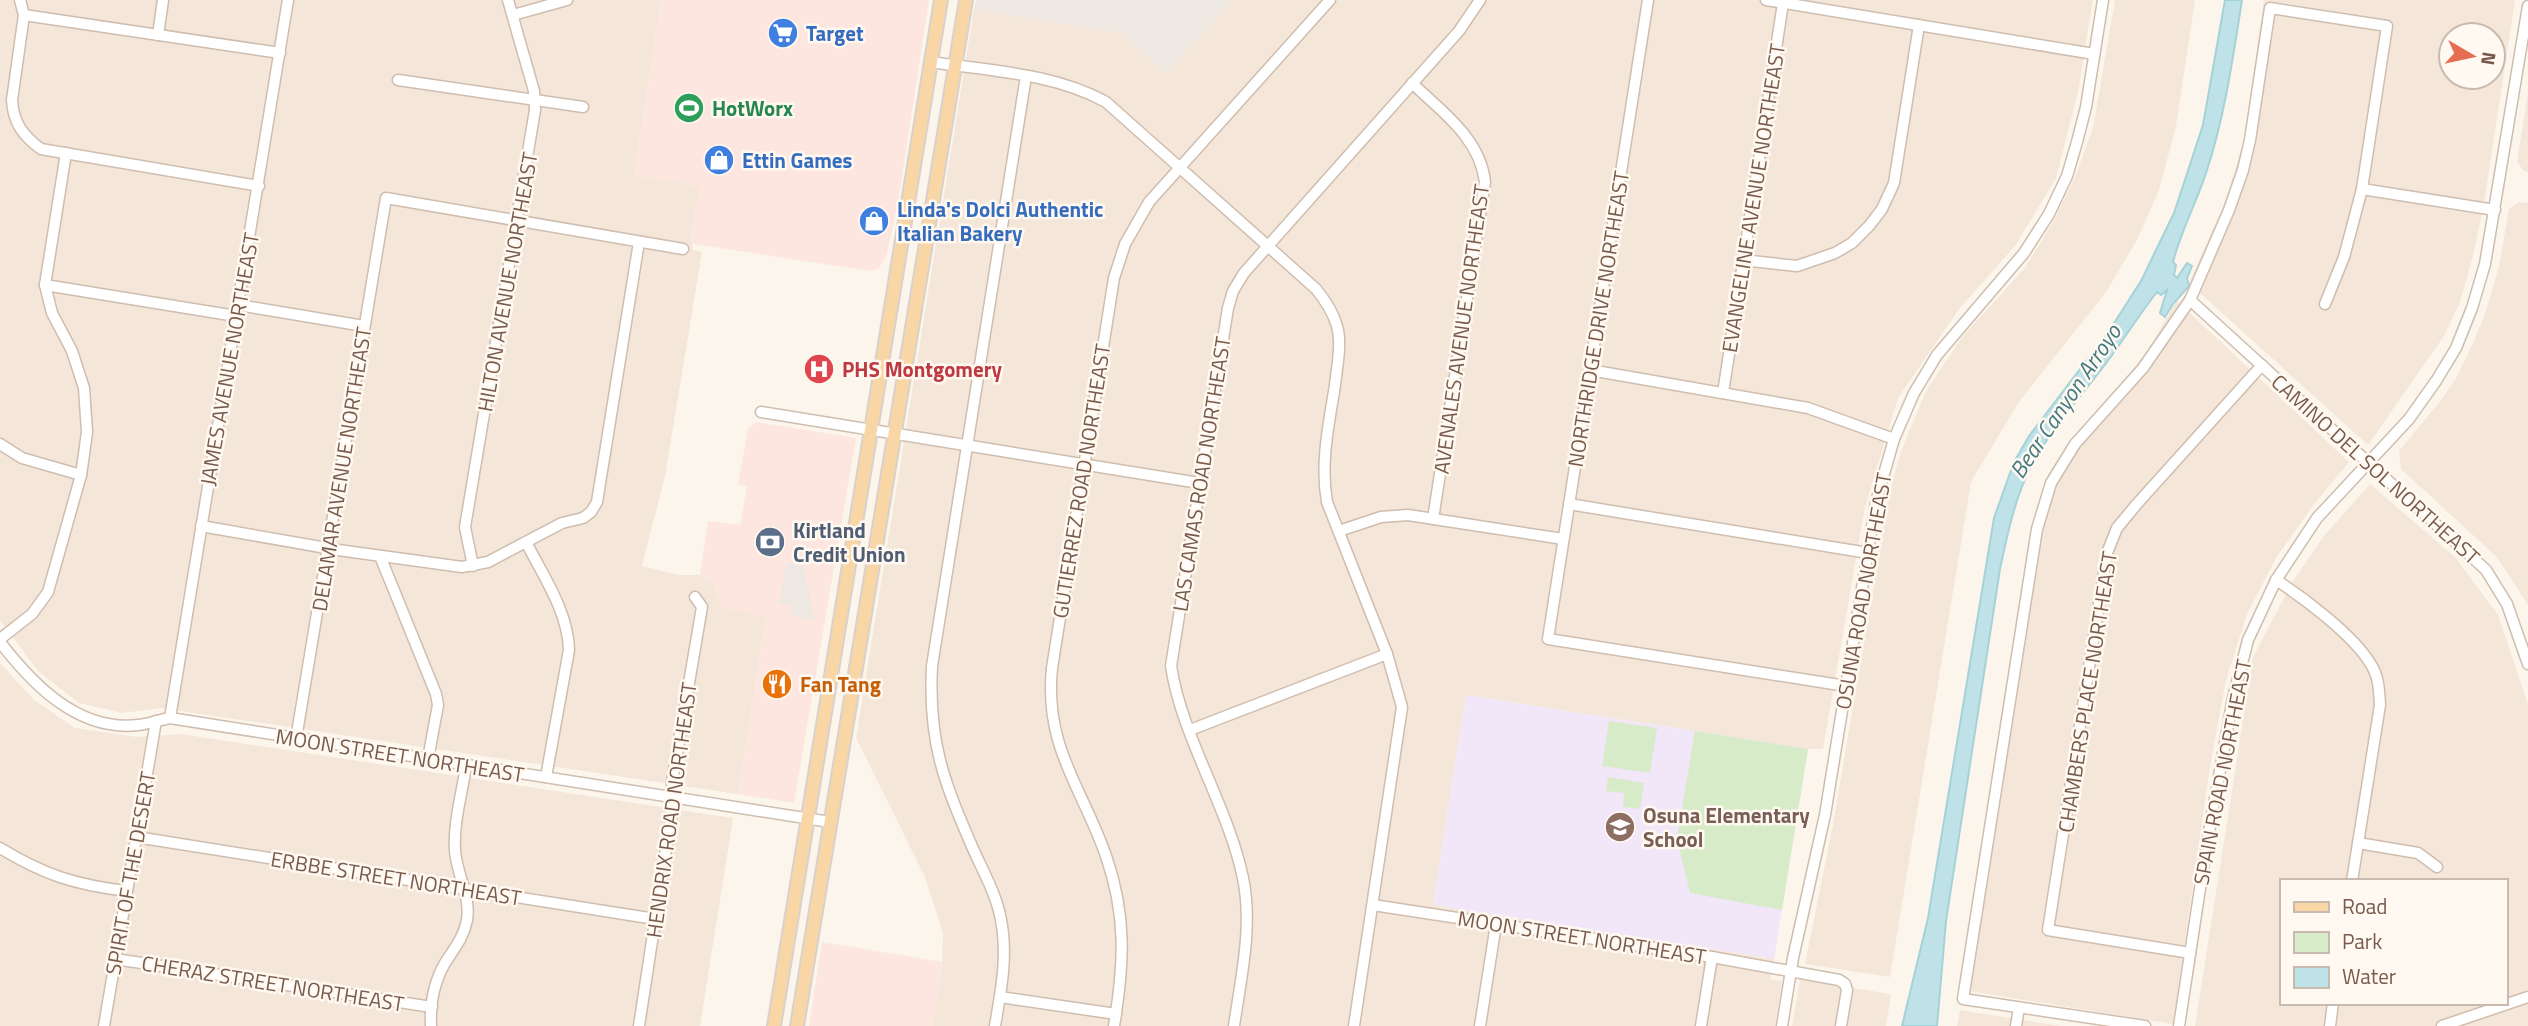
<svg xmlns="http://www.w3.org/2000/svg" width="2528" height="1026" viewBox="0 0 2528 1026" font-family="'Titillium Web',sans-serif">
	<rect width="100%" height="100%" fill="#fcf5eb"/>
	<g fill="#f4e7d9" fill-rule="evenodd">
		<polygon points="0,0 661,0 634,175 700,186 690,240 693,241 692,250 702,252 665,476 642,566 678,575 700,575 712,582 722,608 766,616 738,794 161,708 122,713 79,703 39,672 0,620"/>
		<polygon points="1232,0 2093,0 2078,92 2056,178 2015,246 1959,309 1898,398 1865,507 1823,749 1808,749 1466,695 1433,905 1774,959 1770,979 1782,981 1775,1026 933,1026 942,963 943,933 925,877 856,738 974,9 1122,33 1166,73"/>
		<polygon points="2115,0 2195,0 2176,126 2159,190 2137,240 2106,292 2018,403 1971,482 1890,977 1805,964 1833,825 1889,494 1901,451 1926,391 1963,336 2024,269 2053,222 2075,177 2093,128"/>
		<path d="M2264,0h251l-30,197 -11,55 -14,50 -16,34 -76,109 -179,-162 36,-81 19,-61zM2451,35h42v42h-42z"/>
		<polygon points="2528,93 2528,172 2524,171 2517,162"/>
		<polygon points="2519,202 2528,203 2528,605 2497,557 2401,469 2399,451 2438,404 2455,380 2470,350 2485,314 2499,267 2509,209"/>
		<polygon points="2177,301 2349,462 2315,503 2276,558 2247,614 2226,680 2209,773 2173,1024 1963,990 1986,814 2031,532 2043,490 2055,463 2146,353"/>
		<path d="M2370,484l86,74 42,57 30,89v322h-333l58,-369 39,-74 31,-46zM2281,881h224v122h-224z"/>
		<polygon points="0,663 34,700 75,728 137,737 181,734 733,818 700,1026 0,1026"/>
		<polygon points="1800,980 1891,994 1886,1026 1792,1026"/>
		<polygon points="1960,1010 2061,1026 1957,1026"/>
	</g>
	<g fill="#fce6df">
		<polygon points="661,0 929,0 898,203 886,257 878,269 871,271 693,244 693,241 690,240 699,186 634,175"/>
		<polygon points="756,422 856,438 794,803 738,794 766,617 722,608 712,582 700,575 708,521 740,525 747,486 738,485 748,429"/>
		<polygon points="822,942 942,962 933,1026 809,1026"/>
	</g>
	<g fill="#eee8e3">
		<polygon points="976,0 1232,0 1166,73 1122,33 974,9"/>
		<polygon points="787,562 803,564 814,620 792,616 792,606 779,604"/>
	</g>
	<polygon fill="#f2e7f9" points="1466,695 1808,749 1774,959 1433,905"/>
	<g fill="#d8ebc8">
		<polygon points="1609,721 1657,728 1650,773 1602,766"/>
		<polygon points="1695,731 1808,749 1782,910 1690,893 1677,839"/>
		<polygon points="1608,777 1644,783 1640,809 1623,807 1624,793 1606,791"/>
	</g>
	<path fill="#bee2e7" stroke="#a5d2d8" stroke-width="2" d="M2225,0h17c-9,57 -17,115 -35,170 -10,32 -26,60 -34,92l3,3 -2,10 3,3 10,-15 5,3 -5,12 2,8 -16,18 -8,13 -5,-4 7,-23 -6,5 -4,-3c-18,23 -33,47 -50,70 -24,32 -51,61 -71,95 -20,35 -28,74 -36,112l-54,352 -9,105h-35l26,-108 66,-400 20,-56 15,-26 80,-105 32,-50 33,-68 29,-88z"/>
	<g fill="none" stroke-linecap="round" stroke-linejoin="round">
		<g stroke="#cfbdaf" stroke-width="13">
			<g id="minor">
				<path d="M20,0l4,15 -12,85c1,22 11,36 29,49l218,37"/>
				<polyline points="1648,0 1548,639 1846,686"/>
				<polyline points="1766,0 2094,54"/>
				<polyline points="24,15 280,53"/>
				<polyline points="513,15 567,0"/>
				<polyline points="158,35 163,0"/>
				<path d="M931,62c59,9 122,11 175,40l210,187c9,11 17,23 21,37 5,18 0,40 -2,59 -6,39 -15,77 -8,117l60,152 15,53 -48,319"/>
				<polyline points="398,80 583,107"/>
				<path d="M1412,83c30,29 68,55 73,99l-52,337"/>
				<polyline points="2362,189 2495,210"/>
				<polyline points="1742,260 1797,266 1835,253 1852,243 1869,226 1882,209 1894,183 1919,25"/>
				<polyline points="45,285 236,316"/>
				<polyline points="2190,300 2486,570 2507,604 2528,664"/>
				<polyline points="238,305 364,326"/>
				<polyline points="1590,370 1808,408 1894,439"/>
				<polyline points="1723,393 1783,3"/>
				<polyline points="761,412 1199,483"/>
				<polyline points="0,444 22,458 81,475"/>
				<polyline points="1569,504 1868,553"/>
				<polyline points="201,526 338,550 462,567 488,562 562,523 583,518 591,512 597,502 639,242"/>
				<polyline points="1339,531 1381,517 1408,515 1563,539"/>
				<path d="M526,542c17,34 42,69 43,108l-23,127"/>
				<polyline points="380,556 436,694 438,705 428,759"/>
				<polyline points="473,566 465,527 535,110 534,91 508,0"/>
				<path d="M2276,580c28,18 77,55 94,83 9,13 9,27 10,42l-28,176"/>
				<polyline points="0,639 32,614 48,592 81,475 84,454 87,432 84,388 72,351 52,313 45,285 66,153"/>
				<path d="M0,642c33,43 79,90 138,83 10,-1 21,-5 32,-7l660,104"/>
				<polyline points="170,718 288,0"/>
				<polyline points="1190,730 1387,654"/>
				<polyline points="296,739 386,198 683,249"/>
				<polyline points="136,837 655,919"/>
				<polyline points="2358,843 2418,853 2437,867"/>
				<path d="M0,848c44,27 76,37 127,43"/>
				<polyline points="1373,905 1712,957 1839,980 1845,984 1847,990 1841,1026"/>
				<polyline points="2190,953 2048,930 2107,553 2117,528 2136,505 2262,365"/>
				<polyline points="115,959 432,1007"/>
				<polyline points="1000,997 1116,1014"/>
				<polyline points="104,1026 156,721"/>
				<path d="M431,1026c-1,-21 3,-44 14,-63 9,-14 19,-26 22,-43 4,-23 -10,-45 -12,-69 -2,-27 7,-58 11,-85"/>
				<polyline points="639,1026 672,810 672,782 702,607 695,597"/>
				<path d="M995,1026c6,-36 13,-70 6,-106 -4,-24 -17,-47 -27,-69 -30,-69 -46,-108 -42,-185l94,-590"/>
				<path d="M1114,1026c10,-61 13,-110 -8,-170 -24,-69 -62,-109 -54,-188l62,-390 11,-34 24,-42 181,-202"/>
				<path d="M1234,1026c7,-49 19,-99 9,-148 -15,-72 -61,-140 -72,-212l57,-358 5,-17 11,-18 215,-242 21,-31"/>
				<polyline points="1480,1026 1496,924"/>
				<polyline points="1701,1026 1712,957"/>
				<polyline points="1782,1026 1793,958 1825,815 1876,502 1894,439 1914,393 1937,355 2024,253 2049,214 2067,176 2077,142 2086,107 2103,0"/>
				<polyline points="2016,1026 2019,1008"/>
				<polyline points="2145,1026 1963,999 2037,529 2051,483 2075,444 2143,368 2190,300 2229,210 2243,170 2250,140 2270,8 2387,26 2362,189 2344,257 2325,304"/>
				<polyline points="2179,1026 2207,843 2233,698 2248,640 2276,580 2317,518 2409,419 2436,381 2456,348 2472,308 2485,264 2528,6"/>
				<polyline points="2330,1026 2333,1003"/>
				<polyline points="2442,1026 2528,997"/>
			</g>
		</g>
		<g stroke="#d9d1cd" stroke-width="16">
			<g id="major">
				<polyline points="774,1026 941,0"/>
				<polyline points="797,1026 966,0"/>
			</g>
		</g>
		<use href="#minor" stroke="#fff" stroke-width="10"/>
		<use href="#major" stroke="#f9d6a5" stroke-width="12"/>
	</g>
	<defs>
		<g id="supermarket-disc" transform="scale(1.575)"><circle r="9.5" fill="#3f7fe0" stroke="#fff9f1"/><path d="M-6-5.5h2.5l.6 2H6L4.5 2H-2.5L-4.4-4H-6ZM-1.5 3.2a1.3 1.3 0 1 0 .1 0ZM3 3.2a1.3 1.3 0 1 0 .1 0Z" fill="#fff"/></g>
		<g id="stadium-disc" transform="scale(1.575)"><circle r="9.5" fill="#2e9e5b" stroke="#fff9f1"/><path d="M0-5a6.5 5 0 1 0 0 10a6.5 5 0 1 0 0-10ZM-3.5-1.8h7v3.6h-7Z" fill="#fff"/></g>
		<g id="shop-disc" transform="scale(1.575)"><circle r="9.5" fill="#3f7fe0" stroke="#fff9f1"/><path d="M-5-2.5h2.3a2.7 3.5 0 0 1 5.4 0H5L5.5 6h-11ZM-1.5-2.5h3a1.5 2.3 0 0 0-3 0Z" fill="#fff"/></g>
		<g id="hospital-disc" transform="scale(1.575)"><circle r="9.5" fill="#e0444e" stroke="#fff9f1"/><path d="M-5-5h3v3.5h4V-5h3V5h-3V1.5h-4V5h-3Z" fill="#fff"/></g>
		<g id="bank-disc" transform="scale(1.575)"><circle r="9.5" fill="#5c6f8a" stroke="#fff9f1"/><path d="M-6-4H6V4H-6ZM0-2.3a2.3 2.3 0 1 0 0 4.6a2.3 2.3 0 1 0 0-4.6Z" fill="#fff"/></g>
		<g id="restaurant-disc" transform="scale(1.575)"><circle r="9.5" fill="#e8710a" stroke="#fff9f1"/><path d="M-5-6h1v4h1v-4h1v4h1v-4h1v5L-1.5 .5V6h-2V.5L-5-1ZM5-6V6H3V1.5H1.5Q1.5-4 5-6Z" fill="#fff"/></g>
		<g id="school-disc" transform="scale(1.575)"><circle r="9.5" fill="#8d6e63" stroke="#fff9f1"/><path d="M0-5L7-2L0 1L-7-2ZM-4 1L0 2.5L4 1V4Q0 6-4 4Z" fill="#fff"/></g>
	</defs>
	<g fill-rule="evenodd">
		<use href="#supermarket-disc" x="783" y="33"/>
		<use href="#stadium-disc" x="689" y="108"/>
		<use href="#shop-disc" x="719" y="160"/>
		<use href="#shop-disc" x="874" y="221"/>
		<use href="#hospital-disc" x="819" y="369"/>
		<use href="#bank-disc" x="770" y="542"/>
		<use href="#restaurant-disc" x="777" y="684"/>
		<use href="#school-disc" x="1620" y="827"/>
	</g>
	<g text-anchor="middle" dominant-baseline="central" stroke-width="5" stroke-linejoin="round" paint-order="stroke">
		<g font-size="21" font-weight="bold" fill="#366cbe" stroke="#fff9f1" text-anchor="start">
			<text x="806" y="33">Target</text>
			<text x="742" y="160">Ettin Games</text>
			<text x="897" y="209">Linda's Dolci Authentic<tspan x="897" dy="24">Italian Bakery</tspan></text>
		</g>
		<g font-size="21" font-weight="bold" fill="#27864d" stroke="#fff9f1" text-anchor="start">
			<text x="712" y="108">HotWorx</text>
		</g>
		<g font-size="21" fill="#785b4d" stroke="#fff9f1">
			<text transform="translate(1753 198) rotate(-81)">EVANGELINE AVENUE NORTHEAST</text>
			<text transform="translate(507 282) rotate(-80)">HILTON AVENUE NORTHEAST</text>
			<text transform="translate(1598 319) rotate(-81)">NORTHRIDGE DRIVE NORTHEAST</text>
			<text transform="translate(1461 329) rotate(-82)">AVENALES AVENUE NORTHEAST</text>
			<text transform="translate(229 359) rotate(-80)">JAMES AVENUE NORTHEAST</text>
			<text transform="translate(341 469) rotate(-81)">DELAMAR AVENUE NORTHEAST</text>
			<text transform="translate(2376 469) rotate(42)">CAMINO DEL SOL NORTHEAST</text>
			<text transform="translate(1201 474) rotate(-81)">LAS CAMAS ROAD NORTHEAST</text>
			<text transform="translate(1081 481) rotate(-81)">GUTIERREZ ROAD NORTHEAST</text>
			<text transform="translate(1863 591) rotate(-80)">OSUNA ROAD NORTHEAST</text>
			<text transform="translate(2087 692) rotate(-81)">CHAMBERS PLACE NORTHEAST</text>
			<text transform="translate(400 755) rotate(9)">MOON STREET NORTHEAST</text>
			<text transform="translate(2222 772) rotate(-79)">SPAIN ROAD NORTHEAST</text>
			<text transform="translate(671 810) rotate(-82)">HENDRIX ROAD NORTHEAST</text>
			<text transform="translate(130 873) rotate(-80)">SPIRIT OF THE DESERT</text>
			<text transform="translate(396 878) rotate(9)">ERBBE STREET NORTHEAST</text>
			<text transform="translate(1582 937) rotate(9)">MOON STREET NORTHEAST</text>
			<text transform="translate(273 983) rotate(9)">CHERAZ STREET NORTHEAST</text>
		</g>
		<g font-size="21" font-weight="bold" fill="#be3a42" stroke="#fff9f1" text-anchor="start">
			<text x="842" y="369">PHS Montgomery</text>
		</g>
		<g font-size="21" font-weight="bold" fill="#4e5e75" stroke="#fff9f1" text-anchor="start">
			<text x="793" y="530">Kirtland<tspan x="793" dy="24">Credit Union</tspan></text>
		</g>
		<g font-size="21" font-weight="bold" fill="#c56008" stroke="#fff9f1" text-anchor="start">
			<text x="800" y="684">Fan Tang</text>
		</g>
		<g font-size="21" font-weight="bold" fill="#785e54" stroke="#fff9f1" text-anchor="start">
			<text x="1643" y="815">Osuna Elementary<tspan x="1643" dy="24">School</tspan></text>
		</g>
		<g font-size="23" font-style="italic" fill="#437b83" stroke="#fff9f1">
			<text transform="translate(2065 401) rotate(-56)">Bear Canyon Arroyo</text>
		</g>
	</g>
	<rect x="2280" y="879" width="228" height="126" fill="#fff9f1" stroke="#c9baaf" stroke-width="2"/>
	<rect x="2294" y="902" width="35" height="10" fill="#f9d6a5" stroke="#c9baaf" stroke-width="2"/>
	<text x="2342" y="914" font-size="21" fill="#785b4d">Road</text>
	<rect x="2294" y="932" width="35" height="21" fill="#d8ebc8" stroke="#c9baaf" stroke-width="2"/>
	<text x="2342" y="949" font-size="21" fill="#785b4d">Park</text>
	<rect x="2294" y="967" width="35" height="21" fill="#bee2e7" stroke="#c9baaf" stroke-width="2"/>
	<text x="2342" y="984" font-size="21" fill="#785b4d">Water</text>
	<g transform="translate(2472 56) rotate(99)"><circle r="33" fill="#fff9f1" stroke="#c9baaf" stroke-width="2"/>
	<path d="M0-5L12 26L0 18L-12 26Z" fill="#e46d52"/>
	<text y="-10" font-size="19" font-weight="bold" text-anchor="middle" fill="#785b4d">N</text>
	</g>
</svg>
